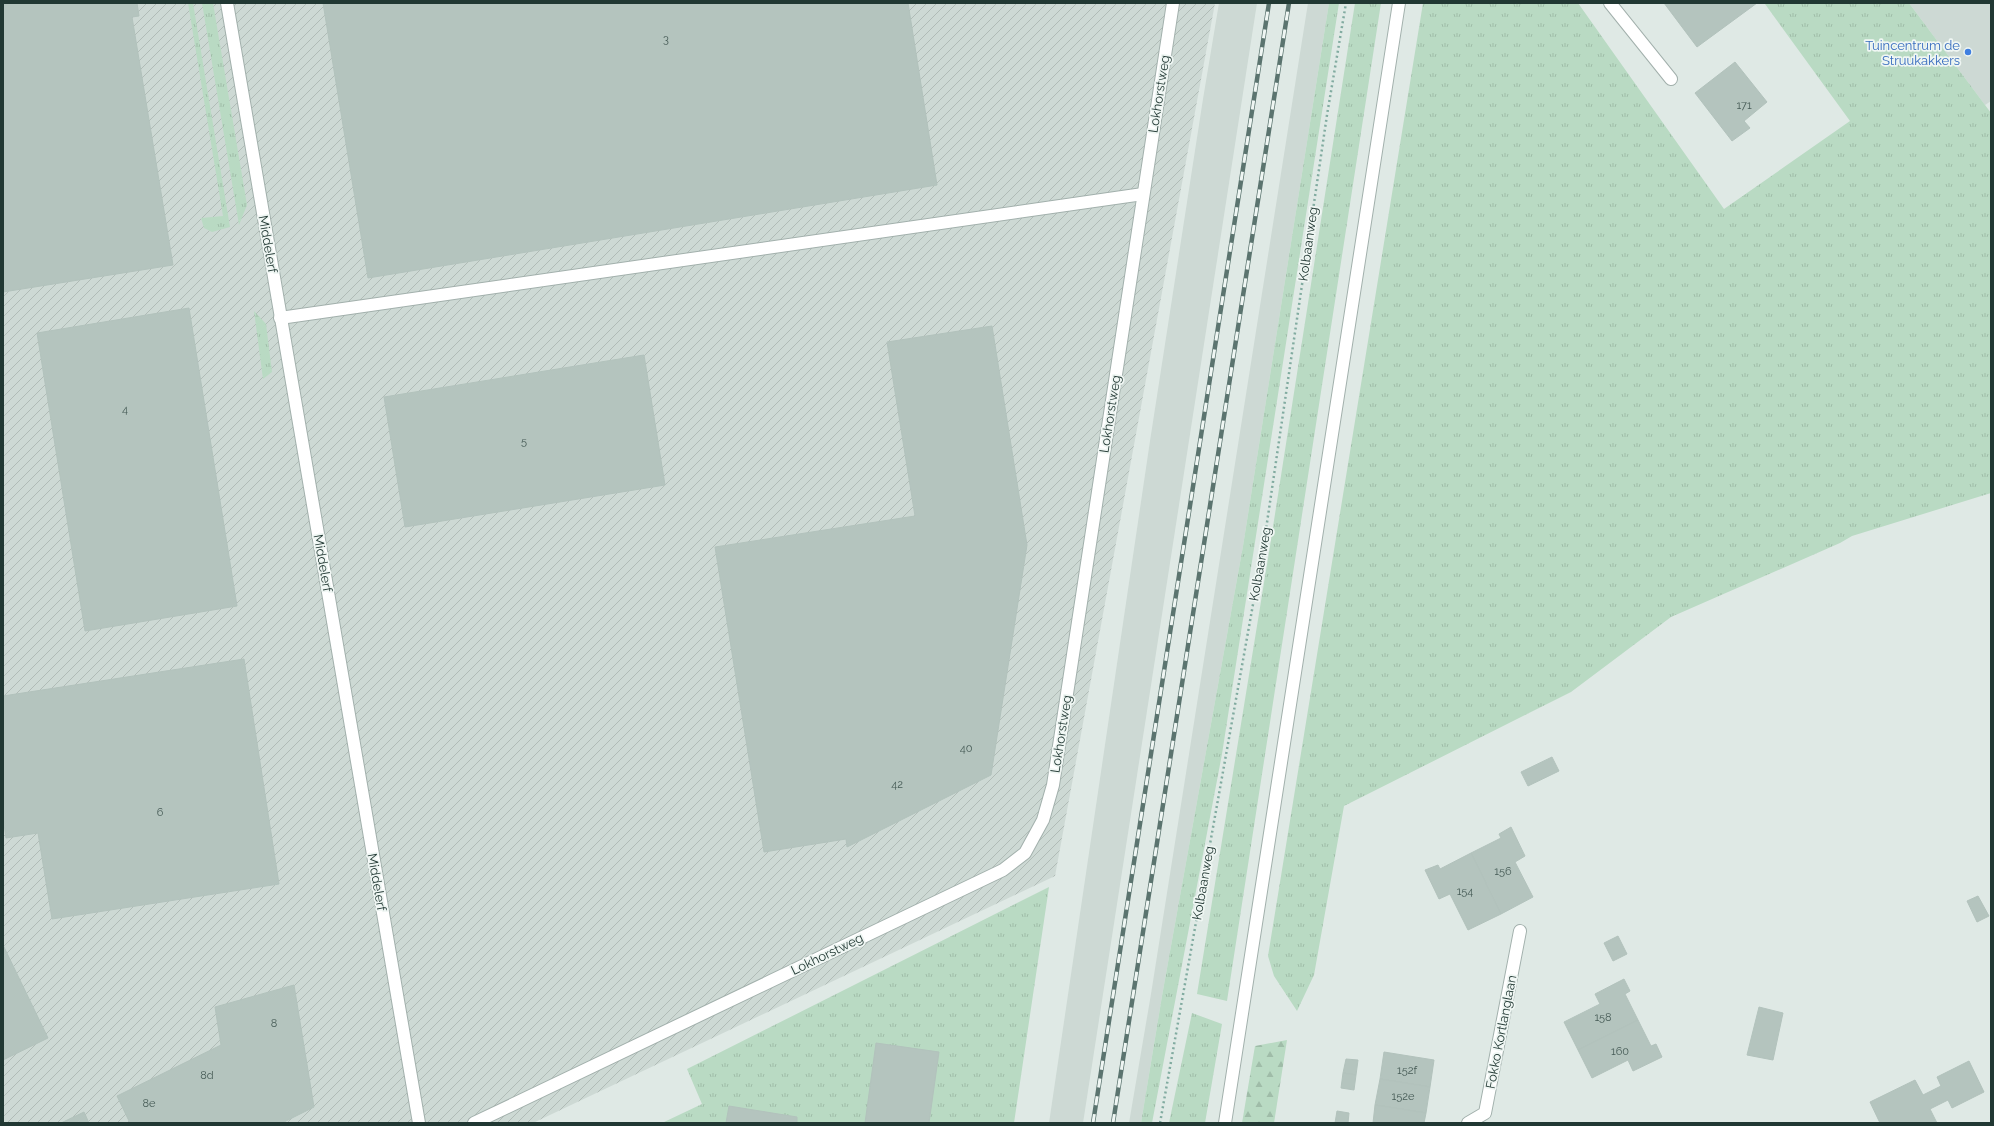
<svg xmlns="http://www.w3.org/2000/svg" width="1994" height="1126" viewBox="0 0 1994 1126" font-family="Raleway,sans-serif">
	<defs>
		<pattern id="industrial-furrows" width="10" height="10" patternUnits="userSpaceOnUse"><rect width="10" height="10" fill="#cdd9d4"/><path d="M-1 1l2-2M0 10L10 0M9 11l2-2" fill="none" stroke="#b0bbb6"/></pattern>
		<pattern id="grass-tufts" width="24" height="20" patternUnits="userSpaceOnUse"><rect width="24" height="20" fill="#b9dac3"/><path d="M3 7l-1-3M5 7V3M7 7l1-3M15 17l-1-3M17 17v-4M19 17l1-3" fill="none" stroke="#9fbca8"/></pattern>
		<pattern id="forest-firs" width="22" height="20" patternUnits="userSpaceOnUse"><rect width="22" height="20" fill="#b9dac3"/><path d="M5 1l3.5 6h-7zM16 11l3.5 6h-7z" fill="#9fbca8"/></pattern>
	</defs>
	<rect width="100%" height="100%" fill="#dfe9e5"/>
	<g fill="#cdd9d4">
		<polygon points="1219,3 1257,3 1083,1123 1049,1123 1150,441 1203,99"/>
		<polygon points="1308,3 1329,3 1243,546 1162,996 1141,1123 1129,1123 1151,994"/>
		<polygon points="1909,3 1991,3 1991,101 1985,105"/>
	</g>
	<polygon fill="url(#industrial-furrows)" points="3,3 1215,3 1055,876 533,1123 3,1123"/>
	<g fill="url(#grass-tufts)">
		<polygon points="188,3 193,3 230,227 212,232 204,228 201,218 223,216"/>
		<polygon points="202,3 213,3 247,205 239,225"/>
		<polygon points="1329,3 1339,3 1222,754 1152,1123 1141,1123 1162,996 1243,546"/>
		<polygon points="1355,3 1381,3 1227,1001 1197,994 1270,546"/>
		<polygon points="1423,3 1578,3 1724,209 1850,121 1765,4 1909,3 1991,113 1991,493 1852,536 1840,543 1671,617 1571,692 1344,806 1314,975 1297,1011 1274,976 1268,956"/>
		<polygon points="254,311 266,324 272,372 263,379"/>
		<polygon points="1049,887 1014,1123 662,1123 702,1104 687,1069"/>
		<polygon points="1192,1013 1222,1024 1205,1123 1169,1123"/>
	</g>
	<polygon fill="url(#forest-firs)" points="1287,1040 1274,1123 1242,1123 1255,1046"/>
	<g fill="#b4c4be" stroke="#b2c2bc">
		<polygon points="3,3 137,3 139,16 132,17 173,265 3,292"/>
		<polygon points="323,3 908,3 937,185 368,278"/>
		<polygon points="1664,3 1757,3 1697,47"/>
		<polygon points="1735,62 1767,102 1744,121 1750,128 1732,141 1695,93"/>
		<polygon points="189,308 237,606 85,631 37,333"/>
		<polygon points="992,326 1027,545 991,775 847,847 846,839 764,852 715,547 915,516 887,342"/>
		<polygon points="644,355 665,485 405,527 384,397"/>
		<polygon points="244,659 279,884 52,919 38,833 6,838 3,817 3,696"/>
		<polygon points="1552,757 1559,771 1528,786 1521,772"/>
		<polygon points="1511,827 1525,856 1515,862 1533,897 1501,914 1471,853 1501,838 1499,834"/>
		<polygon points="1471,853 1501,914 1468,930 1450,894 1439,899 1425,870 1438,865 1440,869"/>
		<polygon points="1978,896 1989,916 1977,922 1967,901"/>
		<polygon points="1618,936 1627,954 1613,961 1604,943"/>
		<polygon points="3,945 48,1038 3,1060"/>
		<polygon points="1624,979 1630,991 1625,994 1638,1020 1578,1050 1564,1022 1600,1004 1595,994"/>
		<polygon points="294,985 314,1107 282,1123 130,1123 117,1096 221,1045 215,1007"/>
		<polygon points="1759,1007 1783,1013 1773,1060 1747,1055"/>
		<polygon points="1638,1020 1651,1046 1656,1044 1662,1057 1633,1071 1628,1060 1592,1078 1578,1050"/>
		<polygon points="876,1043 939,1052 929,1123 865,1123"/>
		<polygon points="1384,1052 1434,1060 1430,1087 1380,1079"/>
		<polygon points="1346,1059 1358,1060 1356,1075 1343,1073"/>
		<polygon points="1969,1061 1984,1092 1952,1108 1948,1100 1930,1109 1937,1123 1880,1123 1870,1102 1915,1080 1923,1095 1941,1086 1937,1077"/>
		<polygon points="1343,1073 1356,1075 1354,1090 1341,1088"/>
		<polygon points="1380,1079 1430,1087 1426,1113 1375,1105"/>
		<polygon points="1375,1105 1426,1113 1424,1123 1373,1123"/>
		<polygon points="729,1106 797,1117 797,1123 726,1123"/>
		<polygon points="1337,1111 1349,1113 1348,1123 1335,1123"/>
		<polygon points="84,1112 89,1123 61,1123"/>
	</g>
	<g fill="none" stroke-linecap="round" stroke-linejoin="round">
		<g stroke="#a2b0ac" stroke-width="14">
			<g id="service">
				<polyline points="1610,3 1671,79"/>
				<polyline points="280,318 1143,194"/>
			</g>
		</g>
		<g stroke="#a2b0ac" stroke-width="14">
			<g id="minor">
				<polyline points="227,3 419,1123"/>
				<polyline points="474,1123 1003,870 1025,853 1043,820 1053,785 1173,3"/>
				<polyline points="1468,1123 1485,1113 1520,931"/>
			</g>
		</g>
		<g stroke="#a2b0ac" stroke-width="14">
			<polyline id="tertiary" points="1225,1123 1399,3"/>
		</g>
		<polyline stroke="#81aba0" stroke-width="2.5" stroke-dasharray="2 3" stroke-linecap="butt" points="1160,1123 1264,543 1327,115 1346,3"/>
		<use href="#service" stroke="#fff" stroke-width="12"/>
		<use href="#minor" stroke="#fff" stroke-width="12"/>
		<use href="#tertiary" stroke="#fff" stroke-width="12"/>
		<g stroke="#5b746f" stroke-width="4.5">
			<g id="rail">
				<polyline points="1093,1123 1269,3"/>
				<polyline points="1113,1123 1289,3"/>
			</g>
		</g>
		<use href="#rail" stroke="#eff6f3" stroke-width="3" stroke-dasharray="9" stroke-linecap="butt"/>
	</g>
	<circle fill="#3f7fe0" stroke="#eff6f3" stroke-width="1.5" cx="1968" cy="52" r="4"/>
	<g text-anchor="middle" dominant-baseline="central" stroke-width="3.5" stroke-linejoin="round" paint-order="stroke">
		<g font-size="11" fill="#465b56">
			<text x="666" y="39">3</text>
			<text x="1744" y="105">171</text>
			<text x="125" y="409">4</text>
			<text x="524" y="441">5</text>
			<text x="966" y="748">40</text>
			<text x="897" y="784">42</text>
			<text x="160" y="812">6</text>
			<text x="1503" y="871">156</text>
			<text x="1465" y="891">154</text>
			<text x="1603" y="1017">158</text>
			<text x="274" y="1023">8</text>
			<text x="1620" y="1051">160</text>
			<text x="1407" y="1070">152f</text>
			<text x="207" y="1075">8d</text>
			<text x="1403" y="1096">152e</text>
			<text x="149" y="1103">8e</text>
		</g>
		<g font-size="13" fill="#366cbe" stroke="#eff6f3" text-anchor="end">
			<text x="1960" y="45">Tuincentrum de<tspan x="1960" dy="15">Struukakkers</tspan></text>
		</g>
		<g font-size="13" fill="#213833" stroke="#eff6f3">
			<text transform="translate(1159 94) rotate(-81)">Lokhorstweg</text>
			<text transform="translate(268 244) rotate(80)">Middelerf</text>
			<text transform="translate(1308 244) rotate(-82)">Kolbaanweg</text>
			<text transform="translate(1110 414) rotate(-81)">Lokhorstweg</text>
			<text transform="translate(323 563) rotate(80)">Middelerf</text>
			<text transform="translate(1260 564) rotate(-80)">Kolbaanweg</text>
			<text transform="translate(1061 734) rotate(-81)">Lokhorstweg</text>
			<text transform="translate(377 882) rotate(80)">Middelerf</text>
			<text transform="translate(1203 883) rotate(-80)">Kolbaanweg</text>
			<text transform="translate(827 954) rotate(-26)">Lokhorstweg</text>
			<text transform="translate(1501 1032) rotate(-79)">Fokko Kortlanglaan</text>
		</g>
	</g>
	<rect width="1994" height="1126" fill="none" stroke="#213833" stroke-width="8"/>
</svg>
